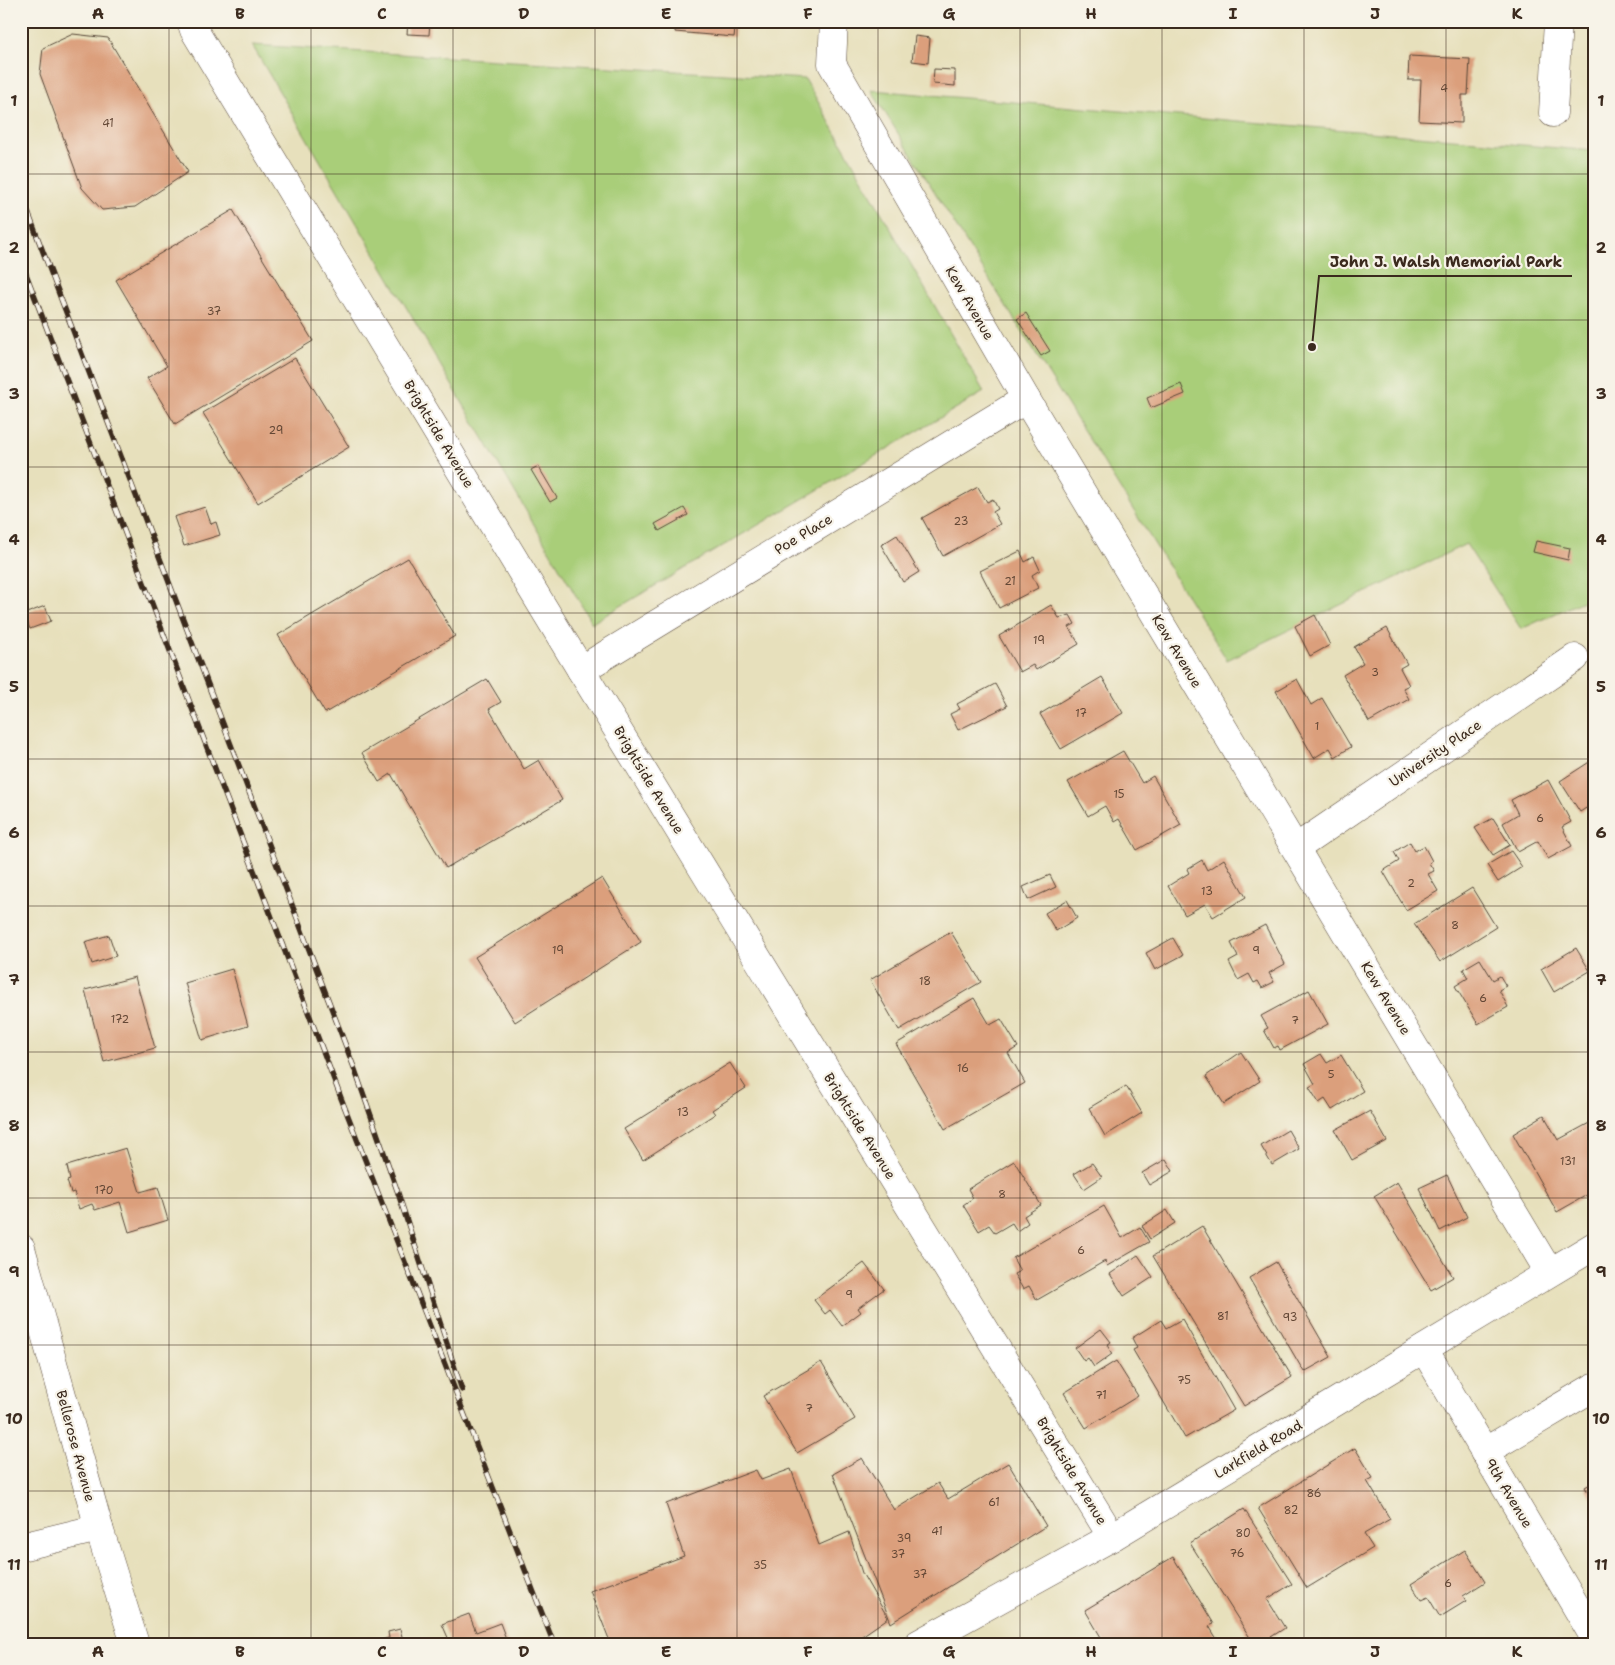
<svg xmlns="http://www.w3.org/2000/svg" width="1615" height="1665" viewBox="0 0 1615 1665" font-family="'Shantell Sans',sans-serif">
	<rect width="100%" height="100%" fill="#f7f3e8"/>
	<filter id="ink" filterUnits="userSpaceOnUse"><feTurbulence type="fractalNoise" baseFrequency=".02" numOctaves="2"/><feDisplacementMap in="SourceGraphic" scale="10" xChannelSelector="R" yChannelSelector="G"/><feConvolveMatrix kernelMatrix="1 2 1 2 8 2 1 2 1" color-interpolation-filters="sRGB"/></filter>
	<filter id="wash" filterUnits="userSpaceOnUse"><feTurbulence type="fractalNoise" baseFrequency=".0096" numOctaves="4" result="noise"/><feDisplacementMap in="SourceGraphic" scale="20" xChannelSelector="R" yChannelSelector="G"/><feGaussianBlur stdDeviation="1.12" result="paint"/><feColorMatrix in="noise" values="0 0 0 0 0 0 0 0 0 0 0 0 0 0 0 0 0 1.4 0 .05"/><feComposite in="paint" operator="in"/></filter>
	<g filter="url(#wash)">
		<rect width="100%" height="100%" fill="#e7e0bc"/>
		<g fill="#a9ce79" stroke="#727c4c">
			<polygon points="252,45 805,79 984,392 592,623"/>
			<polygon points="871,90 1594,151 1594,596 1521,629 1466,544 1227,660"/>
		</g>
		<g id="blocks">
			<g fill="#db9f7b">
				<polygon points="408,21 430,21 429,35 407,34"/>
				<polygon points="676,21 736,21 734,37 675,32"/>
				<polygon points="73,34 108,38 188,172 135,207 102,210 82,188 40,74 43,48"/>
				<polygon points="915,36 930,38 928,63 912,61"/>
				<polygon points="1409,56 1470,59 1468,95 1462,95 1462,123 1419,121 1421,80 1408,80"/>
				<polygon points="934,69 955,70 955,86 933,84"/>
				<polygon points="233,210 313,341 175,424 147,378 167,366 116,280"/>
				<polygon points="1026,313 1050,351 1041,356 1017,319"/>
				<polygon points="295,358 349,447 258,503 203,413"/>
				<polygon points="1181,384 1185,394 1151,408 1147,398"/>
				<polygon points="538,466 557,498 550,502 531,470"/>
				<polygon points="978,487 987,502 993,499 998,509 993,512 1000,524 943,556 922,518"/>
				<polygon points="205,507 211,524 216,522 220,535 184,546 174,517"/>
				<polygon points="684,508 688,515 659,531 655,524"/>
				<polygon points="897,535 919,572 903,582 881,545"/>
				<polygon points="1536,541 1570,548 1568,560 1533,552"/>
				<polygon points="1020,551 1025,562 1034,557 1040,570 1032,575 1038,588 999,608 980,571"/>
				<polygon points="408,558 455,636 325,713 278,635"/>
				<polygon points="1051,605 1059,618 1070,615 1075,624 1069,627 1079,644 1036,670 1033,665 1020,672 999,636"/>
				<polygon points="45,606 51,621 30,629 24,614"/>
				<polygon points="1315,615 1330,645 1310,656 1295,626"/>
				<polygon points="1387,628 1407,664 1400,668 1409,685 1403,688 1409,699 1369,722 1343,675 1363,663 1354,647"/>
				<polygon points="1102,677 1123,713 1061,749 1040,714"/>
				<polygon points="487,679 501,702 489,709 524,769 539,760 562,800 446,868 391,774 379,782 362,753"/>
				<polygon points="1297,679 1311,705 1322,698 1351,747 1335,757 1330,748 1314,758 1276,691"/>
				<polygon points="995,684 1007,706 958,730 950,714 960,709 957,704"/>
				<polygon points="1123,751 1142,783 1153,776 1181,825 1137,850 1119,819 1114,822 1105,806 1088,816 1068,782"/>
				<polygon points="1594,759 1594,803 1580,812 1560,781"/>
				<polygon points="1548,780 1571,822 1562,827 1572,846 1548,859 1538,841 1518,852 1503,823 1518,814 1511,800"/>
				<polygon points="1493,818 1510,845 1493,855 1475,828"/>
				<polygon points="1410,842 1415,851 1424,846 1432,861 1429,863 1434,871 1428,874 1438,891 1406,910 1383,871 1399,861 1394,852"/>
				<polygon points="1511,851 1522,867 1498,882 1487,865"/>
				<polygon points="1224,859 1246,897 1213,917 1205,904 1185,915 1168,886 1189,873 1187,869 1202,860 1207,870"/>
				<polygon points="1050,875 1056,887 1028,900 1023,887"/>
				<polygon points="602,878 641,942 515,1022 475,957"/>
				<polygon points="1472,888 1496,927 1440,962 1414,924"/>
				<polygon points="1067,900 1077,918 1056,931 1045,913"/>
				<polygon points="1265,925 1285,964 1269,973 1274,982 1262,988 1258,981 1254,983 1249,974 1238,980 1229,962 1238,957 1231,943"/>
				<polygon points="951,932 981,982 899,1030 870,980"/>
				<polygon points="109,935 116,956 92,964 85,942"/>
				<polygon points="1173,938 1183,955 1155,970 1146,953"/>
				<polygon points="1576,948 1590,971 1554,992 1541,969"/>
				<polygon points="1480,959 1493,980 1500,976 1506,986 1499,990 1508,1007 1478,1024 1455,986 1468,978 1463,969"/>
				<polygon points="232,969 248,1026 202,1040 185,983"/>
				<polygon points="135,977 155,1048 104,1062 85,990"/>
				<polygon points="1309,990 1328,1024 1280,1050 1278,1046 1274,1048 1264,1030 1268,1028 1261,1016"/>
				<polygon points="974,998 990,1025 1001,1019 1018,1047 1008,1053 1025,1083 945,1129 896,1044"/>
				<polygon points="1241,1052 1260,1081 1224,1104 1206,1076"/>
				<polygon points="1321,1054 1327,1063 1341,1055 1363,1091 1332,1110 1325,1099 1319,1103 1309,1087 1315,1084 1304,1064"/>
				<polygon points="730,1063 746,1088 712,1110 715,1114 643,1160 624,1129"/>
				<polygon points="1126,1086 1142,1113 1105,1136 1089,1108"/>
				<polygon points="1370,1111 1387,1141 1352,1160 1335,1130"/>
				<polygon points="1544,1115 1558,1140 1593,1121 1594,1122 1594,1191 1557,1212 1513,1134"/>
				<polygon points="1288,1130 1299,1149 1272,1165 1261,1146"/>
				<polygon points="126,1148 140,1192 158,1187 168,1220 129,1232 120,1202 95,1210 92,1204 79,1209 74,1192 71,1193 67,1181 70,1180 67,1166"/>
				<polygon points="1166,1159 1173,1171 1149,1185 1142,1173"/>
				<polygon points="1014,1161 1041,1205 1024,1216 1028,1223 1017,1231 1012,1223 995,1233 989,1225 979,1231 963,1205 973,1198 968,1189"/>
				<polygon points="1092,1163 1102,1177 1084,1189 1074,1174"/>
				<polygon points="1447,1175 1467,1217 1440,1231 1419,1188"/>
				<polygon points="1397,1182 1453,1277 1431,1290 1374,1196"/>
				<polygon points="1104,1206 1122,1238 1140,1227 1149,1242 1107,1266 1105,1261 1037,1300 1029,1286 1023,1289 1014,1274 1020,1271 1013,1258"/>
				<polygon points="1167,1210 1175,1223 1150,1239 1142,1226"/>
				<polygon points="1202,1226 1292,1377 1244,1406 1153,1256"/>
				<polygon points="1138,1255 1153,1277 1124,1296 1110,1274"/>
				<polygon points="1276,1262 1331,1357 1304,1372 1249,1278"/>
				<polygon points="864,1263 884,1289 858,1308 861,1312 842,1326 830,1310 825,1314 814,1300"/>
				<polygon points="1182,1319 1234,1410 1185,1438 1133,1350 1137,1348 1132,1338 1161,1320 1166,1328"/>
				<polygon points="1101,1329 1111,1342 1107,1345 1112,1354 1094,1367 1088,1358 1084,1361 1075,1348"/>
				<polygon points="1116,1361 1138,1396 1086,1428 1064,1393"/>
				<polygon points="821,1362 855,1419 797,1453 763,1396"/>
				<polygon points="1355,1448 1373,1478 1367,1481 1390,1519 1364,1534 1373,1548 1307,1588 1258,1508"/>
				<polygon points="862,1458 894,1510 938,1483 948,1499 1008,1463 1046,1526 891,1623 833,1474"/>
				<polygon points="791,1469 819,1545 849,1532 862,1573 888,1618 859,1638 845,1644 611,1644 590,1591 684,1556 666,1504 756,1470 761,1480"/>
				<polygon points="1594,1482 1594,1503 1585,1487"/>
				<polygon points="1244,1509 1292,1584 1267,1599 1285,1628 1260,1644 1254,1644 1190,1543"/>
				<polygon points="1465,1550 1485,1582 1463,1596 1466,1601 1440,1617 1428,1597 1421,1600 1411,1584"/>
				<polygon points="1173,1557 1214,1624 1209,1626 1220,1644 1105,1644 1085,1610"/>
				<polygon points="469,1614 476,1632 500,1623 508,1644 439,1644 449,1640 442,1624"/>
				<polygon points="400,1629 404,1644 378,1644 377,1641 389,1638 388,1632"/>
			</g>
		</g>
	</g>
	<g filter="url(#ink)">
		<use href="#blocks" fill-opacity="0" stroke="#554536" stroke-width="1"/>
		<g fill="none" stroke-linecap="round" stroke-linejoin="round">
			<g stroke="#554536" stroke-width="29">
				<g id="minor">
					<polyline points="191,21 194,30 581,670 1112,1537"/>
					<polyline points="834,21 832,64 1026,399 1549,1272"/>
					<polyline points="1553,113 1558,21"/>
					<polyline points="581,670 1026,399"/>
					<polyline points="1296,848 1575,658"/>
					<polyline points="21,1248 99,1528 135,1644"/>
					<polyline points="1424,1349 1594,1637"/>
					<polyline points="1484,1452 1594,1387"/>
					<polyline points="21,1547 99,1528"/>
				</g>
			</g>
			<g stroke="#554536" stroke-width="29">
				<polyline id="major" points="918,1644 1112,1537 1594,1246"/>
			</g>
			<use href="#minor" stroke="#fff" stroke-width="28"/>
			<use href="#major" stroke="#fff" stroke-width="28"/>
			<g stroke="#3b2a1e" stroke-width="5.5">
				<g id="rail">
					<polyline points="21,194 355,1070 397,1190 462,1390"/>
					<polyline points="21,261 341,1098 554,1644"/>
				</g>
			</g>
			<use href="#rail" stroke="#f7f3e8" stroke-width="4" stroke-dasharray="11" stroke-linecap="butt"/>
		</g>
	</g>
	<path fill="none" stroke="#3b2a1e" stroke-width="1" stroke-opacity="0.55" d="M169,21v1623M311,21v1623M453,21v1623M595,21v1623M737,21v1623M878,21v1623M1020,21v1623M1162,21v1623M1304,21v1623M1446,21v1623M21,174h1573M21,320h1573M21,467h1573M21,613h1573M21,759h1573M21,906h1573M21,1052h1573M21,1198h1573M21,1345h1573M21,1491h1573"/>
	<g text-anchor="middle" dominant-baseline="central" stroke-width="4.5" stroke-linejoin="round" paint-order="stroke">
		<g font-size="11" fill="#634735">
			<text x="1444" y="88">4</text>
			<text x="108" y="123">41</text>
			<text x="214" y="311">37</text>
			<text x="276" y="430">29</text>
			<text x="961" y="521">23</text>
			<text x="1010" y="581">21</text>
			<text x="1039" y="640">19</text>
			<text x="1375" y="672">3</text>
			<text x="1081" y="713">17</text>
			<text x="1317" y="726">1</text>
			<text x="1119" y="794">15</text>
			<text x="1540" y="818">6</text>
			<text x="1411" y="883">2</text>
			<text x="1207" y="891">13</text>
			<text x="1455" y="925">8</text>
			<text x="558" y="950">19</text>
			<text x="1256" y="950">9</text>
			<text x="925" y="981">18</text>
			<text x="1483" y="998">6</text>
			<text x="120" y="1019">172</text>
			<text x="1295" y="1020">7</text>
			<text x="963" y="1068">16</text>
			<text x="1331" y="1074">5</text>
			<text x="683" y="1112">13</text>
			<text x="1568" y="1161">131</text>
			<text x="104" y="1190">170</text>
			<text x="1002" y="1194">8</text>
			<text x="1081" y="1250">6</text>
			<text x="849" y="1294">9</text>
			<text x="1223" y="1316">81</text>
			<text x="1290" y="1317">93</text>
			<text x="1184" y="1380">75</text>
			<text x="1101" y="1395">71</text>
			<text x="809" y="1408">7</text>
			<text x="1314" y="1493">86</text>
			<text x="994" y="1502">61</text>
			<text x="1291" y="1510">82</text>
			<text x="937" y="1531">41</text>
			<text x="1243" y="1533">80</text>
			<text x="904" y="1538">39</text>
			<text x="1237" y="1553">76</text>
			<text x="898" y="1554">37</text>
			<text x="760" y="1565">35</text>
			<text x="920" y="1574">37</text>
			<text x="1448" y="1583">6</text>
		</g>
		<g font-size="14" fill="#3b2a1e" stroke="#f7f3e8">
			<text transform="translate(970 303) rotate(60)">Kew Avenue</text>
			<text transform="translate(439 434) rotate(59)">Brightside Avenue</text>
			<text transform="translate(803 534) rotate(-31)">Poe Place</text>
			<text transform="translate(1177 651) rotate(59)">Kew Avenue</text>
			<text transform="translate(1435 753) rotate(-34)">University Place</text>
			<text transform="translate(649 780) rotate(59)">Brightside Avenue</text>
			<text transform="translate(1386 998) rotate(59)">Kew Avenue</text>
			<text transform="translate(860 1126) rotate(58)">Brightside Avenue</text>
			<text transform="translate(76 1446) rotate(75)">Bellerose Avenue</text>
			<text transform="translate(1258 1449) rotate(-31)">Larkfield Road</text>
			<text transform="translate(1072 1471) rotate(59)">Brightside Avenue</text>
			<text transform="translate(1509 1493) rotate(59)">9th Avenue</text>
		</g>
	</g>
	<path fill="none" stroke="#3b2a1e" stroke-width="2" d="M1312 347L1319 276H1572"/>
	<circle fill="#3b2a1e" stroke="#f7f3e8" stroke-width="2" cx="1312" cy="347" r="5"/>
	<g font-size="15" text-anchor="middle" font-weight="bold" fill="#3b2a1e" stroke="#f7f3e8" stroke-width="4.5" stroke-linejoin="round" paint-order="stroke">
		<text x="1446" y="267">John J. Walsh Memorial Park</text>
	</g>
	<rect width="1615" height="1665" fill="none" stroke="#f7f3e8" stroke-width="55"/>
	<rect x="28" y="28" width="1560" height="1610" fill="none" stroke="#3b2a1e" stroke-width="2"/>
	<g font-size="16" text-anchor="middle" font-weight="bold" fill="#3b2a1e">
		<text x="98" y="19">A</text>
		<text x="240" y="19">B</text>
		<text x="382" y="19">C</text>
		<text x="524" y="19">D</text>
		<text x="666" y="19">E</text>
		<text x="808" y="19">F</text>
		<text x="949" y="19">G</text>
		<text x="1091" y="19">H</text>
		<text x="1233" y="19">I</text>
		<text x="1375" y="19">J</text>
		<text x="1517" y="19">K</text>
		<text x="14" y="106">1</text>
		<text x="1601" y="106">1</text>
		<text x="14" y="253">2</text>
		<text x="1601" y="253">2</text>
		<text x="14" y="399">3</text>
		<text x="1601" y="399">3</text>
		<text x="14" y="545">4</text>
		<text x="1601" y="545">4</text>
		<text x="14" y="692">5</text>
		<text x="1601" y="692">5</text>
		<text x="14" y="838">6</text>
		<text x="1601" y="838">6</text>
		<text x="14" y="985">7</text>
		<text x="1601" y="985">7</text>
		<text x="14" y="1131">8</text>
		<text x="1601" y="1131">8</text>
		<text x="14" y="1277">9</text>
		<text x="1601" y="1277">9</text>
		<text x="14" y="1424">10</text>
		<text x="1601" y="1424">10</text>
		<text x="14" y="1570">11</text>
		<text x="1601" y="1570">11</text>
		<text x="98" y="1657">A</text>
		<text x="240" y="1657">B</text>
		<text x="382" y="1657">C</text>
		<text x="524" y="1657">D</text>
		<text x="666" y="1657">E</text>
		<text x="808" y="1657">F</text>
		<text x="949" y="1657">G</text>
		<text x="1091" y="1657">H</text>
		<text x="1233" y="1657">I</text>
		<text x="1375" y="1657">J</text>
		<text x="1517" y="1657">K</text>
	</g>
</svg>
